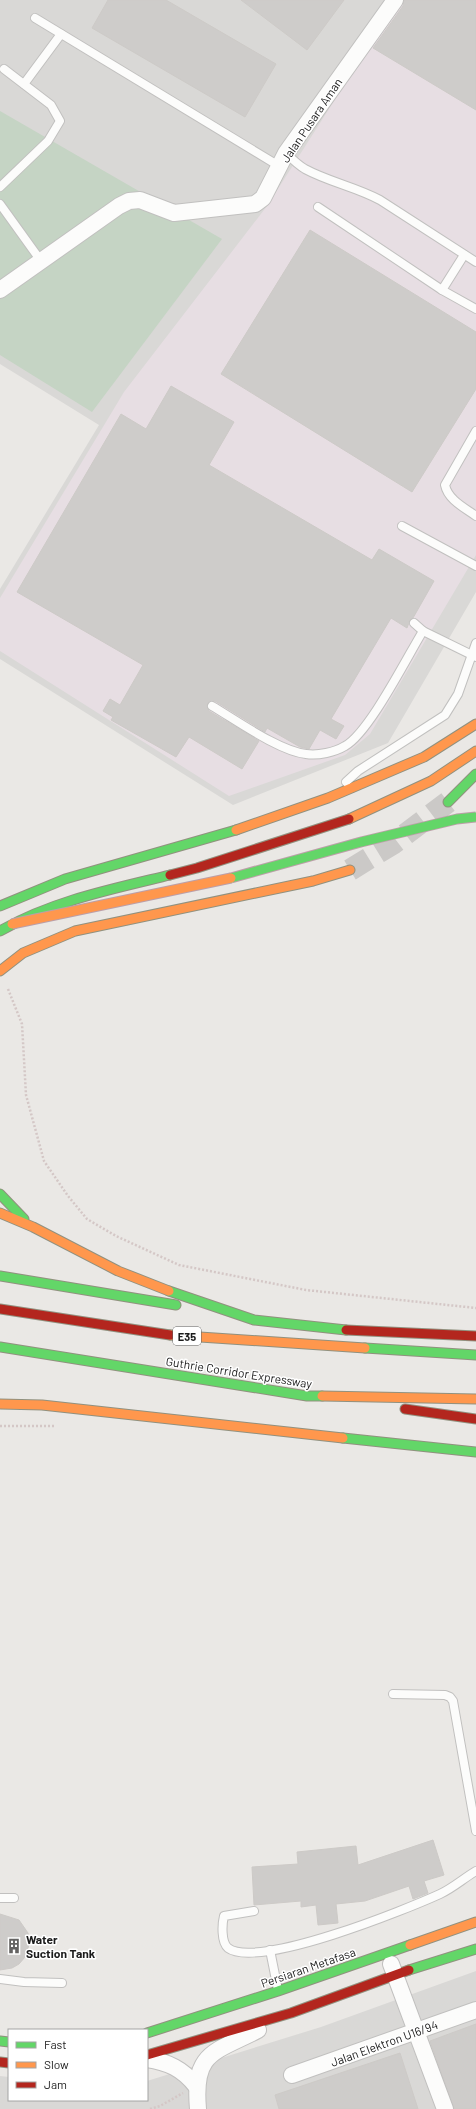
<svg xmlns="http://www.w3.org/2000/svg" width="476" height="2109" viewBox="0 0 476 2109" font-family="Barlow,sans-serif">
	<rect width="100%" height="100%" fill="#eae8e5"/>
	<g fill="#d9d8d6">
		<polygon points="0,0 476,0 476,592 388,743 233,805 0,659 0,589 99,425 0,364"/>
		<polygon points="476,1971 476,2109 0,2109 0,2076 9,2077 9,2100 147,2100 147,2081 321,2027"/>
	</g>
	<polygon fill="#e7dee3" points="402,0 476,0 476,555 370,734 345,755 229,796 0,651 0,598 124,392 267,206 359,62"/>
	<polygon fill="#c5d4c4" points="0,111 222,239 92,412 0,355"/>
	<g fill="#ceccca" stroke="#cdcac7">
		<polygon points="108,0 166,0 276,64 245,117 92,28"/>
		<polygon points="241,0 344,0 307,50"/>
		<polygon points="404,0 476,0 476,110 373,48 403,6"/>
		<polygon points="310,230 476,332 476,389 412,492 221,374"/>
		<polygon points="171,386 234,422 209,465 372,560 379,549 434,581 413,618 410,620 407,628 391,618 331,719 344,726 336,739 320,730 309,749 300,747 267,728 265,732 215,701 208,703 207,706 209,711 259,741 242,769 189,737 176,757 111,720 113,717 103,711 110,699 120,705 143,665 17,592 121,414 146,429"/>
		<polygon points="433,1840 444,1875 424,1881 428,1893 413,1899 409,1886 365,1901 336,1904 338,1923 318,1925 316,1905 301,1907 301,1901 254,1905 252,1867 298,1864 297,1852 356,1846 358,1865"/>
		<polygon points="0,1914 19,1920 28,1933 30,1942 25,1957 19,1964 12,1968 0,1970"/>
		<polygon points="476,2024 476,2109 454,2109 430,2041"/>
		<polygon points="400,2053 418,2109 279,2109 275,2095"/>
	</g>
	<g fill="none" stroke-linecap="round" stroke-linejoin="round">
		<polyline stroke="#cbc9c7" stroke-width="22" stroke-dasharray="22 11" stroke-linecap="butt" points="350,870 394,843 448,802"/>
		<g stroke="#c1c0bf" stroke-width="10">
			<g id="lane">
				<polyline points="35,18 279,166"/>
				<polyline points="24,84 61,34"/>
				<path d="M286,153c6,6 12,12 19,16 24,13 51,18 75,31l96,62"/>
				<polyline points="0,187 48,141 60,121 51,105 4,69"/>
				<polyline points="0,204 41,261"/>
				<polyline points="318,207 442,290 476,309"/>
				<polyline points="442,290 464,255"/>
				<path d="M476,431l-31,54c3,15 20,23 31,31"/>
				<polyline points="402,526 476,566"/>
				<polyline points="414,623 423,631 476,657"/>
				<path d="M212,706c24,14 67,45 94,48 12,2 29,-2 39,-8 24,-13 62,-89 78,-115"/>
				<polyline points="346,782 358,771 445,715 458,694 476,643"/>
				<polyline points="393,1694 445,1695 450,1697 453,1701 476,1831"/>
				<polyline points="0,1898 14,1898"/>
				<path d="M254,1911l-30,5c-2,8 -3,26 4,32 29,22 179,-39 212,-54 13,-6 24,-16 36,-23"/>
				<polyline points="270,1950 278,1990"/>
				<polyline points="0,1979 24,1982 62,1983"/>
			</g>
		</g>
		<g stroke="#c1c0bf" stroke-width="18">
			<g id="street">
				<polyline points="0,290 119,206 129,201 140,200 174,213 255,204 263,198 286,153 395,0"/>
				<polyline points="391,1964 445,2109"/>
				<path d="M147,2059c21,3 36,10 49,27"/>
				<polyline points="292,2075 476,2010"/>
				<path d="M198,2109c-5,-57 15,-56 60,-79"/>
			</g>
		</g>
		<g stroke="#91917f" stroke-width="11">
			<g id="fast">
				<polyline points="448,802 476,774"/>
				<polyline points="0,906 65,879 236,830"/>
				<path d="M0,931c52,-30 112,-42 170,-56"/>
				<polyline points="0,1194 24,1219"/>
				<polyline points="0,1276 176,1305"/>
				<polyline points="169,1291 254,1320 346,1330"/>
				<polyline points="0,1347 307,1396 322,1396"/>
				<polyline points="365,1348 476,1355"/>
				<polyline points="343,1438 476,1452"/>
				<polyline points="409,1970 476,1949"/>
				<polyline points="147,2033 278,1991 410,1945"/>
				<polyline points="0,2041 9,2042"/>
			</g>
		</g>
		<g stroke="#91917f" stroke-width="11">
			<g id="slow">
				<polyline points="349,819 431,781 476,751"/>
				<polyline points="236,830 328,798 424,757 476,724"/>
				<polyline points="0,971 23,953 75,931 313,881 350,870"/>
				<polyline points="0,1213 33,1227 118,1271 169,1291"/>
				<polyline points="170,1335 365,1348"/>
				<polyline points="322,1396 476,1399"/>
				<polyline points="0,1404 42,1405 343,1438"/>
				<polyline points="410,1945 476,1922"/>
			</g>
		</g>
		<g stroke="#91917f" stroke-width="11">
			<g id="jam">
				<polyline points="170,875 197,868 349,819"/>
				<polyline points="0,1309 170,1335"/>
				<polyline points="346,1330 476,1336"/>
				<polyline points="405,1409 476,1419"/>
				<polyline points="147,2055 291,2013 409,1970"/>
				<polyline points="0,2062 9,2063"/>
			</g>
		</g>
		<g stroke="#d4c7c6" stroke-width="2.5" stroke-dasharray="2 2" stroke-linecap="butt">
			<polyline points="8,989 22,1024 26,1095 44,1161 68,1196 87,1219 116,1236 179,1265 306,1290 476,1308"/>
			<polyline points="0,1426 56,1426"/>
			<polyline points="150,2109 160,2106 183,2093"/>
		</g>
		<use href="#lane" stroke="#fcfcfb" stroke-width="8"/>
		<use href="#street" stroke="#fcfcfb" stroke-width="16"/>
		<use href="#fast" stroke="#63d668" stroke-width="9"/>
		<use href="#slow" stroke="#ff974d" stroke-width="9"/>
		<use href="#jam" stroke="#b3261e" stroke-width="9"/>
		<g stroke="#bc9fa8" stroke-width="11" stroke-linecap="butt">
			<polyline id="fast-bridge" points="231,878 361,842 457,819 476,817"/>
		</g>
		<g stroke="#bc9fa8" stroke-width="11" stroke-linecap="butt">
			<polyline id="slow-bridge" points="12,924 231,878"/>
		</g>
		<use href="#fast-bridge" stroke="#63d668" stroke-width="9"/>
		<use href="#slow-bridge" stroke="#ff974d" stroke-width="9"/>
	</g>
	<defs>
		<g id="building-bare" transform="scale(1.2)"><path d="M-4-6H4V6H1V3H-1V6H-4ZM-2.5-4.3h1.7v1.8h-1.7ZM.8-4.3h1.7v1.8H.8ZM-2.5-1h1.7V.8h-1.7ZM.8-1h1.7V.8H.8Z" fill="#646362" stroke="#fff" stroke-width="2.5" paint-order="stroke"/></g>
	</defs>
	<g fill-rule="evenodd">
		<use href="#building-bare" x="14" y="1946"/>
	</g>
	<g text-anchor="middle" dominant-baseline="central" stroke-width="3" stroke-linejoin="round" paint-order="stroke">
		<rect fill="#fff" stroke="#606060" stroke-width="1" x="173" y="1327" width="28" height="18" rx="3"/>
		<g font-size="11" font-weight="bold" fill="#1c1c1c">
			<text x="187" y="1336">E35</text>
		</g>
		<g font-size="12" fill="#1c1c1c" stroke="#fff">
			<text transform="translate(311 120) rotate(-56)">Jalan Pusara Aman</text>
			<text transform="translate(239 1372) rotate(9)">Guthrie Corridor Expressway</text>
			<text transform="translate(308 1967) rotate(-19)">Persiaran Metafasa</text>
			<text transform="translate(384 2043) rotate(-20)">Jalan Elektron U16/94</text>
		</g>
		<g font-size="12" font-weight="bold" fill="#1c1c1c" stroke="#fff" text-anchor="start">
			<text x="26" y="1939">Water<tspan x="26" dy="14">Suction Tank</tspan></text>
		</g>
	</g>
	<rect x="8" y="2029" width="140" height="72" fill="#ffffff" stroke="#a4a4a4"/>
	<rect x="16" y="2042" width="20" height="6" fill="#63d668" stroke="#a4a4a4"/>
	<text x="44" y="2049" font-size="12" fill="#1c1c1c">Fast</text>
	<rect x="16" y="2062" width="20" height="6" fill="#ff974d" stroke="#a4a4a4"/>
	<text x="44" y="2069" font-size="12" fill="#1c1c1c">Slow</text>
	<rect x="16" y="2082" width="20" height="6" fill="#b3261e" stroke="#a4a4a4"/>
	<text x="44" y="2089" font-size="12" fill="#1c1c1c">Jam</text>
</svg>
